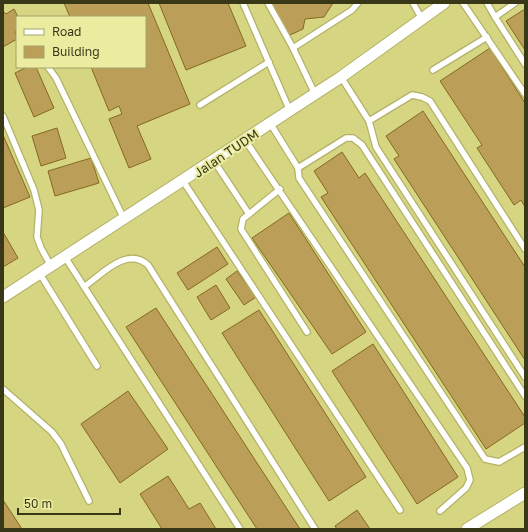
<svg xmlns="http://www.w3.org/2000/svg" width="528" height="532" viewBox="0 0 528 532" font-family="'Golos Text',sans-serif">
	<rect width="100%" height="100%" fill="#dede93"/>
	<path fill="#d6d581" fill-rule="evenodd" d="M3,3h522v526h-522zM17,17h128v50h-128z"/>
	<g fill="#bb9f58" stroke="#84691f">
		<polygon points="64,3 148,3 190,104 137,126 151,159 129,168 109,119 122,114 119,106 109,111 91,67 145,67 145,17 70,17"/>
		<polygon points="159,3 228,3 246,46 186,70"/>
		<polygon points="269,3 333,3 324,17 305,19 303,29 288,36 277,12 273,13"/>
		<polygon points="14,9 18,17 17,30 15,32 17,39 3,47 3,11 6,14"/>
		<polygon points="525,9 525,50 506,21"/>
		<polygon points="490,48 525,103 525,207 521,200 514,205 477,148 482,145 440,81"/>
		<polygon points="27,67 36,67 54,108 34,117 15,73"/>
		<polygon points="423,111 525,267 525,360 394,159 399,156 386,136"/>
		<polygon points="57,128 66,158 41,166 32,136"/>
		<polygon points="3,135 30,197 3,208"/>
		<polygon points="342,152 359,178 365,173 525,417 525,423 486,449 321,197 328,193 314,171"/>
		<polygon points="91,158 99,183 55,196 48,171"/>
		<polygon points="289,213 366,332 332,354 252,238"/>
		<polygon points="3,232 18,258 3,267"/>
		<polygon points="217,247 228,264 188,290 177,273"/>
		<polygon points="237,271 256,297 244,305 226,279"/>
		<polygon points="216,285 230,308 211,320 197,297"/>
		<polygon points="156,308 300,529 257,529 126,327"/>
		<polygon points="259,310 366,477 329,501 222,333"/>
		<polygon points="373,344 458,477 417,504 332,371"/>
		<polygon points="128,391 168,449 120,483 81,424"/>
		<polygon points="168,476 189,509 200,503 216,529 162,529 140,494"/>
		<polygon points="3,500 22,529 3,529"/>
		<polygon points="357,510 370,529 337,529 335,526"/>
	</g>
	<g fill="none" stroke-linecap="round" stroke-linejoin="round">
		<g stroke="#b3b269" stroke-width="8">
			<g id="lane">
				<polyline points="243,3 290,111"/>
				<polyline points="268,3 293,48 352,10 358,3"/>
				<polyline points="413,3 422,19"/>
				<polyline points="463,3 525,94"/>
				<polyline points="487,3 495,17"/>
				<polyline points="515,3 495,17 525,64"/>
				<polyline points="293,48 315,94"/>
				<polyline points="48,67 56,78 124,219"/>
				<polyline points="433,70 487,37"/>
				<polyline points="341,77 369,121"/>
				<polyline points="200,105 269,62"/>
				<polyline points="3,116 34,190 39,210 37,237 41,248 51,266"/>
				<polyline points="270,123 298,168 346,138 353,138 362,145 525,396"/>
				<polyline points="245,140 467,468 470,480 466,488 440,511"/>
				<polyline points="214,161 249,214"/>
				<polyline points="298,168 299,178 485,459 499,462 525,447"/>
				<polyline points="183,181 400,510"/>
				<polyline points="280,189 243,219 241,229 307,332"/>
				<polyline points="525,249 430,101 422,97 412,95 369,121 376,147 525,377"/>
				<polyline points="65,257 240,529"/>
				<polyline points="40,274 97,366"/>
				<path d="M84,287c18,-13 43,-41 64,-22l167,264"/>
				<polyline points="3,389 52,432 61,444 89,501"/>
			</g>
		</g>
		<g stroke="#b3b269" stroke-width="13">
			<g id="street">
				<polyline points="3,297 341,77 444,3"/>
				<polyline points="467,529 525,493"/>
			</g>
		</g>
		<use href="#lane" stroke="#fff" stroke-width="5.5"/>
		<use href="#street" stroke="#fff" stroke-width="11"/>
	</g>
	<g text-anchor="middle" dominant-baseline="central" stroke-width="4" stroke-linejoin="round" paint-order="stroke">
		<g font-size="13" fill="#383819" stroke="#ebeca0">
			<text transform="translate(226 153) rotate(-34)">Jalan TUDM</text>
		</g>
	</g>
	<rect width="528" height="532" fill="none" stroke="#383819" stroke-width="8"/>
	<rect x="16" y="16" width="130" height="52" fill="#ebeca0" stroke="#a3a46a"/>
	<rect x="24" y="29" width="20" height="6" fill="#ffffff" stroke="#a3a46a"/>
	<text x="52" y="36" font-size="12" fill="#383819">Road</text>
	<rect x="24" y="46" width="20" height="12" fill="#bb9f58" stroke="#a3a46a"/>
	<text x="52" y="56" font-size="12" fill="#383819">Building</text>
	<path d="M18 508v6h102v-6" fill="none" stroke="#383819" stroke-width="2"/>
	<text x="24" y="508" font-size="12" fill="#383819" stroke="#ebeca0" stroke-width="3" paint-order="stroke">50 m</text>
</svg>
